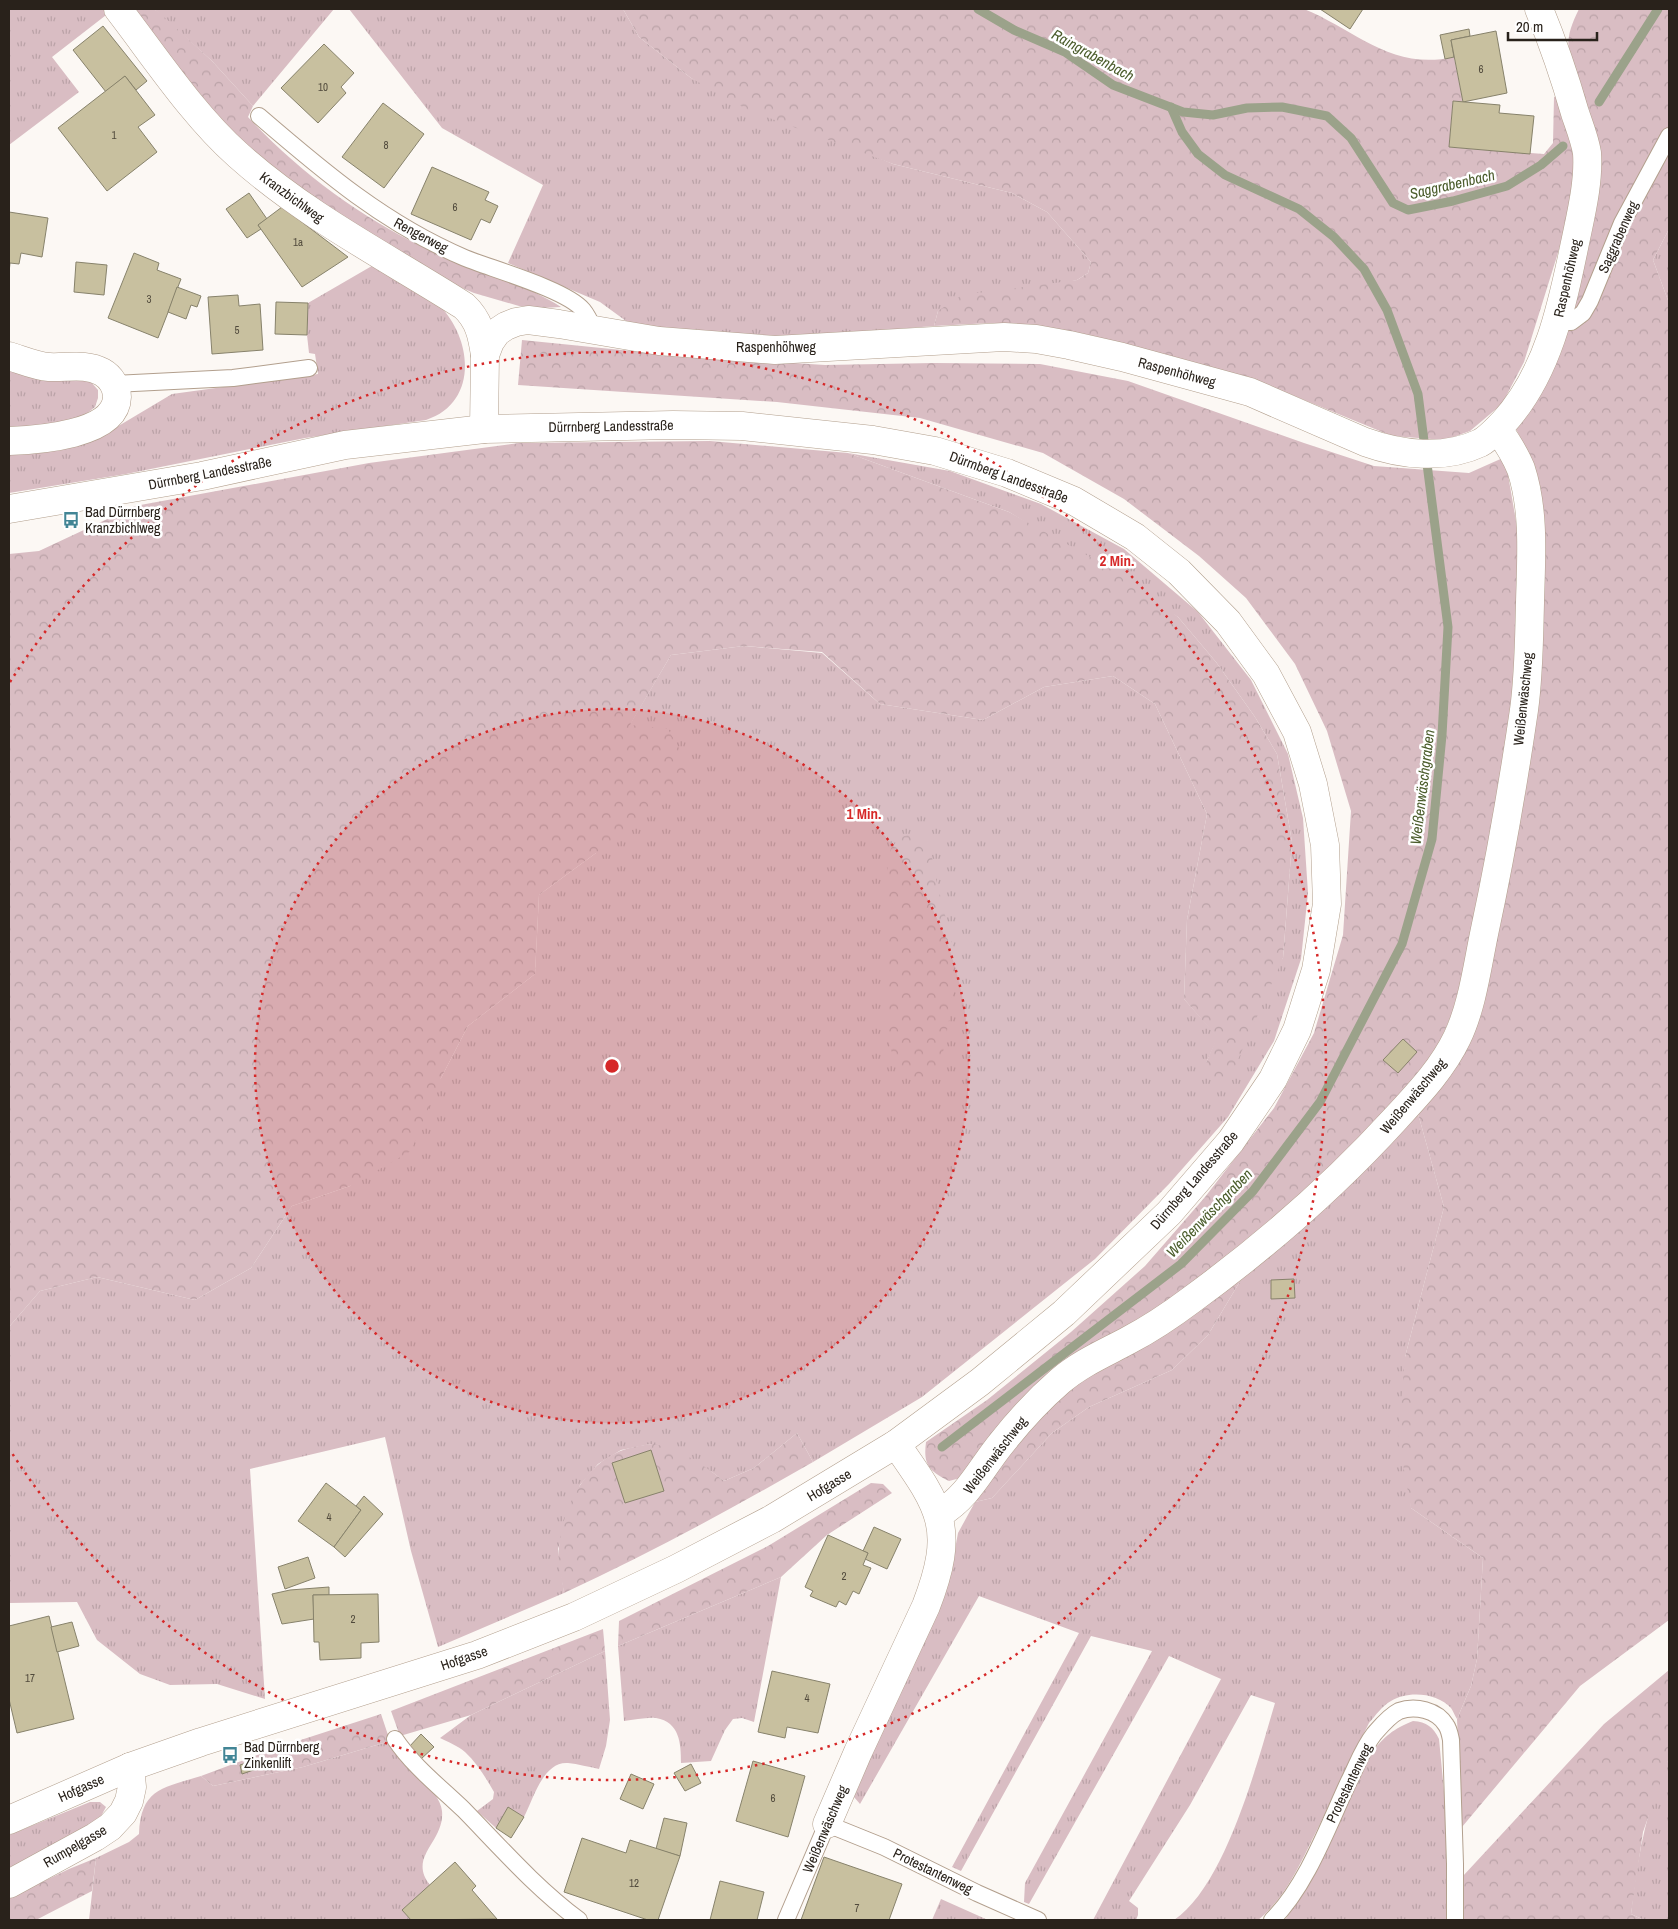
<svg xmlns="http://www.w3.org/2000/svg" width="1678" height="1929" viewBox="0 0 1678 1929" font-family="'Archivo Narrow',sans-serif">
	<defs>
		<pattern id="grass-tufts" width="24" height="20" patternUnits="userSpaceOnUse" patternTransform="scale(1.25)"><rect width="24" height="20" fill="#d9bdc3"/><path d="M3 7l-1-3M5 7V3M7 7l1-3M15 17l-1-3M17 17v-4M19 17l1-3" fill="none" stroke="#baa2a7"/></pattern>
		<pattern id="forest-crowns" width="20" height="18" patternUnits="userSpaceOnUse" patternTransform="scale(1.25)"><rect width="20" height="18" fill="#d9bdc3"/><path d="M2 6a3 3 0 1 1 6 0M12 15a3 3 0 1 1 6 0" fill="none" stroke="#baa2a7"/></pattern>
	</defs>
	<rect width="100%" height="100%" fill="#fcf8f4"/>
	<g fill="url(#grass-tufts)">
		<polygon points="9,9 107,9 110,12 52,57 79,92 9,145"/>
		<polygon points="154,9 334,9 253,106 212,61"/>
		<polygon points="349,9 623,9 639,37 691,78 893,164 1012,193 1047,212 1091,262 1088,273 1077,280 938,311 934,326 774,339 647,329 626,321 600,302 508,263 543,185 442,128"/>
		<polygon points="1669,229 1669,303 1653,260"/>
		<path d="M377,263c14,10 29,20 44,30 6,4 14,8 19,13 33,34 38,97 -14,114l-121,18 -179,36 -117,19v-40l53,-3 43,-16 67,-40 146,-20 -3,-20 -6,-1 -2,-18 1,-32z"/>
		<polygon points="9,364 91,382 98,390 98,398 95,407 76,422 9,428"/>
		<polygon points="848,453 950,471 1041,504 1124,549 1198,612 1251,680 1288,754 1303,818 1308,893 1301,959 1274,1041 1228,1117 1169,1184 1095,1259 922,1397 813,1462 797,1433 754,1468 724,1481 712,1472 651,1444 621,1450 598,1464 580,1485 558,1549 564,1593 438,1647 411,1551 385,1437 250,1469 265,1699 217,1684 170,1685 140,1674 97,1640 77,1602 9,1603 9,1327 40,1291 97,1277 195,1300 251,1268 292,1206 350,1186 441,1078 468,1026 535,974 539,895 596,853 629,726 671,655 744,646 822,653 880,704 983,720 1044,687 1113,676 1155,704 1207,814 1187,920 1184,999 1218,1037 1206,1063 1283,958 1292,842 1277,754 1255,717 1216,662 1178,617 1009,512"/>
		<path d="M1417,1110l27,97 -39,150 6,151 72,50 -6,101 -6,27 -14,33c-2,-3 -4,-8 -6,-11 -13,-15 -43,-18 -60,-7 -9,5 -15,14 -22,22 -17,34 -33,67 -49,101 -17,33 -32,72 -62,96h-84c52,-35 83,-157 101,-217l-24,-8 -61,110 -61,96 9,7v7l-2,5h-43l128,-241 -52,-23 -140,248 -5,-2 1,-19 127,-232 -61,-15 -130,235 -9,-4 127,-234 -100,-37 -119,208 -6,-7 98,-232 6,-32 17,-31 17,-4 60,-65 37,-26 83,-37 36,-35 43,-72z"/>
		<path d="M781,1577l-27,145 -12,-4 -9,1 -8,11 -14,31 -30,2c0,-19 -1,-41 -25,-45 -9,-1 -22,2 -32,3l-6,-75z"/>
		<path d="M605,1651l5,69 -4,26 -7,23c-10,-2 -21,-5 -31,-6 -25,-2 -35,37 -44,54l-16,-9 -12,20 -19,-17 16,-12 1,-7c-8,-14 -17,-29 -29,-40 -7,-6 -17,-10 -25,-14l31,-23z"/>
		<path d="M1413,1721c14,1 20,6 26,18l7,73 1,108h-162l23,-35 63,-132c14,-17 22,-24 42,-32z"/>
		<path d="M390,1741c2,4 5,9 8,13 12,16 42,37 44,57 3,31 -35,45 -12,74l-28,25 9,10h-322l7,-62 33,-16 10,-8c2,-46 24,-46 62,-58l12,10 90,-19z"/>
		<path d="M1669,1758v162h-25l-13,-6c6,-53 15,-107 38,-156z"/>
		<polygon points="90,1802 100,1802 106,1807 100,1818 9,1871 9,1835"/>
		<polygon points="941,1899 988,1920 932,1920"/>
	</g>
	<g fill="url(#forest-crowns)">
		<path d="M127,9h27l7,5 51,47 41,45 -5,11c49,53 111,99 177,131 44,22 94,32 136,59l-19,1 -23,-2 -45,-13 -52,-22 -177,-120z"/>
		<path d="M623,9h681c52,21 87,62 150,48l9,45 -10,-1 -4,46 95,7 9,-11 1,-46 25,-12c-11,-34 -17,-42 0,-76h90v220l-16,31 16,43v1317l-89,66 -118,141 -5,-108 14,-33 6,-27 6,-101 -72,-50 -13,-71 7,-80 39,-150 -27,-97 41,-53 81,-365 6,-155 -18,-86 -12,-24 38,-71 18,-145 -47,151 -22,42 -32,27 -25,9 -53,-4 -144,-59 -164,-43 -93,-11 -57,3 4,-15 24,-16 115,-15 11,-7 3,-11 -44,-50 -35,-19 -119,-29 -145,-54 -57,-32 -52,-41z"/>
		<path d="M522,340l149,15 154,10 109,-2 106,1 88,17 176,62 70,23 95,7 36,-16 13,76 1,103 -12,124 -47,236 -27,61 -92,104 -101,92 -85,61 -191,163 -15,4c-20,-10 -26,-16 -23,-39l61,-42 84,-68 74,-66 60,-69 69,-89 40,-75 29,-98 8,-124 -24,-80 -32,-67 -49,-66 -47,-42 -75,-57 -81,-46 -123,-35 -143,-16 -259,-17z"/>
		<polygon points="710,441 848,453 1009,512 1128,578 1178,617 1216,662 1255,717 1277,754 1292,842 1283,958 1229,1080 1211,1077 1206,1063 1217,1037 1184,999 1187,920 1207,814 1155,704 1113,676 1044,687 983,720 880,704 822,652 744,646 671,655 630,725 668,729 693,773 596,853 539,895 535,974 468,1026 441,1078 411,1151 350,1186 292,1206 251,1268 195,1300 97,1277 40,1291 9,1327 9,554 39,551 135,506 369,463 519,443"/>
		<polygon points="916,833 931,846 933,867 952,943 952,1004 938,1079 921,1083 905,1077 893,1057 886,1030 886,877 891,848 901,837"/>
		<polygon points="1251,1263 1208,1335 1172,1370 1089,1407 1052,1433 992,1498 975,1502 995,1470 1057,1392"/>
		<path d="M797,1433l16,29c-82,47 -164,92 -249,131 -2,-14 -7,-31 -5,-46 4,-43 29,-91 75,-100 6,-1 13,-3 19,-3 26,4 51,21 71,37l30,-13z"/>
		<polygon points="871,1483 883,1484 892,1493 827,1535 781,1577 618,1646 619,1621 768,1546"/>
		<polygon points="603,1629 605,1651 471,1715 400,1736 391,1711"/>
		<polygon points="1669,1670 1669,1758 1643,1832 1631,1914 1644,1920 1463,1920 1463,1876 1604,1724"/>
		<polygon points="381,1714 390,1741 303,1767 213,1786 201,1776 276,1748"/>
		<polygon points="96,1858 92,1891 36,1920 9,1920 9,1898 69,1869"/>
	</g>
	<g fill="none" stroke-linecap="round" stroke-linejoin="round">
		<g stroke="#9ba28a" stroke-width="9">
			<polyline points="978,9 1014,30 1065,52 1113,85 1183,112 1213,115 1247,108 1282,107 1327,116 1351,138 1393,203 1408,210 1453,201 1507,186 1541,165 1563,146"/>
			<polyline points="1599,102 1658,9"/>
			<polyline points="942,1447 1181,1264 1253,1191 1320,1102 1402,944 1432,839 1442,735 1448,627 1418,394 1387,310 1364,269 1334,237 1299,209 1225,175 1198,154 1182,132 1171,107"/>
		</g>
	</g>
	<g fill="#c8c09f" stroke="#87826b">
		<polygon points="1320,9 1363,9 1350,29"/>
		<polygon points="103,26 147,81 136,90 125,76 106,92 73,50"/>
		<polygon points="1469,29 1470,36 1451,40 1454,57 1445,59 1440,35"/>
		<polygon points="1496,31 1507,93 1463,102 1451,40"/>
		<polygon points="324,44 354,73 341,87 346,93 318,123 281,88"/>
		<polygon points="125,76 155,115 138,127 157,152 107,191 58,128"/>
		<polygon points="1453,101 1500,105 1499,113 1534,116 1530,154 1449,147"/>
		<polygon points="383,103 424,134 384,188 342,157"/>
		<polygon points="432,167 489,192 485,200 498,206 490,223 481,219 471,240 411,214"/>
		<polygon points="249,193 267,219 258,225 261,229 247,238 226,209"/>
		<polygon points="282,207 348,257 302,287 258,225"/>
		<polygon points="9,212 48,218 42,257 21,253 19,264 10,263 9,273"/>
		<polygon points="134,253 159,263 157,270 181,279 158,338 108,318"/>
		<polygon points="76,262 107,265 104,295 74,292"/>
		<polygon points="177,287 201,296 197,307 191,305 186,319 168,312"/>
		<polygon points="238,295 239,306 260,304 263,350 212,354 208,297"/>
		<polygon points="276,302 308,303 307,335 275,334"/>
		<polygon points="1403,1039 1417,1052 1398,1073 1383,1060"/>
		<polygon points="1294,1279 1295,1298 1271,1299 1271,1280"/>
		<polygon points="651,1450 664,1491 625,1503 612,1463"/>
		<polygon points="326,1483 361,1510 334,1547 298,1521"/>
		<polygon points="364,1496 383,1514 345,1557 334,1547 361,1510 356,1506"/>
		<polygon points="874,1527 901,1539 887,1569 865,1559 868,1553 863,1551"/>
		<polygon points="828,1535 868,1553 863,1565 871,1568 859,1594 853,1591 846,1605 839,1601 836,1607 810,1596 813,1591 805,1587"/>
		<polygon points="308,1557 315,1578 285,1589 278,1567"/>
		<polygon points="329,1587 329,1595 313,1595 314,1619 282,1624 272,1594 290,1590"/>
		<polygon points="378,1594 379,1642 361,1643 361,1658 320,1660 319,1642 314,1642 313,1595"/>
		<polygon points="49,1616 74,1719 17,1733 9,1699 9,1626"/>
		<polygon points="72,1622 79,1646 57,1652 51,1627"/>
		<polygon points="772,1671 830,1684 818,1733 787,1727 785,1738 758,1732"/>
		<polygon points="421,1734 434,1747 421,1759 409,1747"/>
		<polygon points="260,1758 262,1767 242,1774 240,1765"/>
		<polygon points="753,1761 805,1776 788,1837 736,1821"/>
		<polygon points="691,1764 701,1783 685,1791 674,1773"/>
		<polygon points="631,1774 654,1784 643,1809 620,1799"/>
		<polygon points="508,1807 524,1817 511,1838 496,1828"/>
		<polygon points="664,1818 687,1823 680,1856 656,1849"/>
		<polygon points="582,1838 626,1853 630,1840 680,1856 658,1920 648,1920 564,1892"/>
		<polygon points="824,1857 902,1884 889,1920 801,1920"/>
		<polygon points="455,1862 476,1886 472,1890 497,1919 411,1920 402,1910"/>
		<polygon points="720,1881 764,1892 757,1920 710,1920"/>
	</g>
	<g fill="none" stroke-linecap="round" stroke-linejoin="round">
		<g stroke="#b29f8d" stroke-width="18">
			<g id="lane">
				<path d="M259,116c65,56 126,108 206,142 27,11 102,32 118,52 5,6 8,13 11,20"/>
				<polyline points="1557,322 1571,322 1583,313 1590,301 1622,223 1669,136"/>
				<polyline points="114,384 233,378 309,368"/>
				<path d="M395,1739c18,27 45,48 69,71 37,38 72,78 115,110"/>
				<polyline points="786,1920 827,1824 884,1847 977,1893 1038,1920"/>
				<path d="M1272,1920c35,-35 56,-94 77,-139 8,-16 14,-33 25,-47 7,-8 15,-18 25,-23 16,-6 38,-1 47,14 3,4 4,10 5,15l4,124v56"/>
			</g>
		</g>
		<g stroke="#b29f8d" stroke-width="29">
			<g id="street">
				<path d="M118,9c37,48 75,106 120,146 68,61 149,102 226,151 15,14 18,29 21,49"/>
				<path d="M9,356c13,4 27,10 40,11 18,1 37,-4 53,5 9,5 15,15 15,25 -1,38 -80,43 -108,44"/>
				<path d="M939,1514c29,-17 41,-44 61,-69 18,-23 38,-45 60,-64 21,-18 45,-28 69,-41 21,-11 42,-25 62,-40 74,-54 144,-115 205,-182 23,-25 46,-49 61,-80 15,-31 20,-70 27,-104 16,-74 29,-149 40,-224 5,-36 5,-71 6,-107 1,-44 5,-91 -9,-134 -6,-15 -14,-27 -23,-40"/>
				<path d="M827,1824l31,-72 68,-146c30,-78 15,-98 -30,-162"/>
				<polyline points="9,1884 95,1837 110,1827 123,1813 129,1801 132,1787 130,1767"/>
			</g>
		</g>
		<g stroke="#b29f8d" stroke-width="29">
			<g id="secondary">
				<path d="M484,429l1,-74 5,-13 7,-10 9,-6 10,-4 12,-2 31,4 100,17 116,9 229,-13 32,2 33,6 53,12 128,35 115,50c36,13 79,18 115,1 8,-4 16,-13 23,-20 45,-49 59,-117 72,-180 6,-29 14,-61 12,-90 -2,-13 -8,-28 -12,-40 -10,-35 -22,-70 -36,-104"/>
				<polyline points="9,509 202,476 345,445 484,429 673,425 742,426 873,440 935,451 1007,473 1074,501 1135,537 1179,572 1228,622 1266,674 1297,732 1313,784 1325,845 1327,904 1316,970 1297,1030 1273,1079 1231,1141 1169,1213 1064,1313 980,1382 896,1444 772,1519 676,1569 574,1617 477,1655 201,1742 130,1767 9,1820"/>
			</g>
		</g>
		<use href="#lane" stroke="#fff" stroke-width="16"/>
		<use href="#street" stroke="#fff" stroke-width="28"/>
		<use href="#secondary" stroke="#fff" stroke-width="28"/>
	</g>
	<circle cx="612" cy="1066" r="357" fill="#d62828" fill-opacity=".12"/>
	<g fill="none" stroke="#d62828" stroke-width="2.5" stroke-dasharray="2.5 5">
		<circle cx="612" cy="1066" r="357"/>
		<path d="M10 682A714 714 0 1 1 10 1450"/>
	</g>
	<defs>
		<g id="bus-bare" transform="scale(1.35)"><path d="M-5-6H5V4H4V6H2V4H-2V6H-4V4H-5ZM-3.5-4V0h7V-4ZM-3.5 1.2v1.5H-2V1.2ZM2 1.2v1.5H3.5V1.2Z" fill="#428595" stroke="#fff" stroke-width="2.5" paint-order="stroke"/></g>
	</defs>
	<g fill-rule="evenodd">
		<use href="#bus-bare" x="71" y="520"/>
		<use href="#bus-bare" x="230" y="1755"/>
	</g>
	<g text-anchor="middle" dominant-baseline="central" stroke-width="5" stroke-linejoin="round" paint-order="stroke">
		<g font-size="11" fill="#514a3c">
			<text x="1481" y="69">6</text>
			<text x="323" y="87">10</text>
			<text x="114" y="135">1</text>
			<text x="386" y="145">8</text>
			<text x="455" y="207">6</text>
			<text x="298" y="242">1a</text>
			<text x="149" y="299">3</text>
			<text x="237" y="330">5</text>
			<text x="329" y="1517">4</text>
			<text x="844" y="1576">2</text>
			<text x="353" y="1619">2</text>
			<text x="30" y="1678">17</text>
			<text x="807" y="1698">4</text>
			<text x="773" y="1798">6</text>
			<text x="634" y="1883">12</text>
			<text x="857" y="1908">7</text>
		</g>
		<g font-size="14" fill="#29221b" stroke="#fff">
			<text transform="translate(292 197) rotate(36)">Kranzbichlweg</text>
			<text transform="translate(421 235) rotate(28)">Rengerweg</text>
			<text transform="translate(1618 237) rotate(-66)">Saggrabenweg</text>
			<text transform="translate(1567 278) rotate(-77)">Raspenhöhweg</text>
			<text x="776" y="347">Raspenhöhweg</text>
			<text transform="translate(1177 372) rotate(15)">Raspenhöhweg</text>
			<text transform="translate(611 426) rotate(-1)">Dürrnberg Landesstraße</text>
			<text transform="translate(210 473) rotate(-11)">Dürrnberg Landesstraße</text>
			<text transform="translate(1009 477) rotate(20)">Dürrnberg Landesstraße</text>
			<text transform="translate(1523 699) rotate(-84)">Weißenwäschweg</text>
			<text transform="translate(1413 1096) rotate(-50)">Weißenwäschweg</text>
			<text transform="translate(1194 1180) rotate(-49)">Dürrnberg Landesstraße</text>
			<text transform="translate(995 1455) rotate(-52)">Weißenwäschweg</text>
			<text transform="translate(829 1485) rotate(-31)">Hofgasse</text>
			<text transform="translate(464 1658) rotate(-19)">Hofgasse</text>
			<text transform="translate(1349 1783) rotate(-64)">Protestantenweg</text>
			<text transform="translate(81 1788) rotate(-24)">Hofgasse</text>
			<text transform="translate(825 1829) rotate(-67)">Weißenwäschweg</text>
			<text transform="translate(75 1846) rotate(-30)">Rumpelgasse</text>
			<text transform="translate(933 1871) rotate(26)">Protestantenweg</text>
		</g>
		<g font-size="14" fill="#29221b" stroke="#fff" text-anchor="start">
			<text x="85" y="512">Bad Dürrnberg<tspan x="85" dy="16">Kranzbichlweg</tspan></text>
			<text x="244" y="1747">Bad Dürrnberg<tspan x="244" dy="16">Zinkenlift</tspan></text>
		</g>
		<g font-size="15" font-style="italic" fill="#4a5c2b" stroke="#fff">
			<text transform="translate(1093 55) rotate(29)">Raingrabenbach</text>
			<text transform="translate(1452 184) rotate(-13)">Saggrabenbach</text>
			<text transform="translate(1422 787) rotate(-83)">Weißenwäschgraben</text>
			<text transform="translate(1209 1213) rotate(-46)">Weißenwäschgraben</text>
		</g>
	</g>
	<circle cx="612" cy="1066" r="8" fill="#d62828" stroke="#fff" stroke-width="2.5"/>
	<g font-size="15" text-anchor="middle" font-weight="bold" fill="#d62828" stroke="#fff" stroke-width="5" stroke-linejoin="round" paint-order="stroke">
		<text x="1117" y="566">2 Min.</text>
		<text x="864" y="819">1 Min.</text>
	</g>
	<rect width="1678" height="1929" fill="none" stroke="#29221b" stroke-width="20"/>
	<path d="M1508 32v8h89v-8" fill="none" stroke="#29221b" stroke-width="2.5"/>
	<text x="1516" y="32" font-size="15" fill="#29221b" stroke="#ffffff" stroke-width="4" paint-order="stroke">20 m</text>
</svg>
